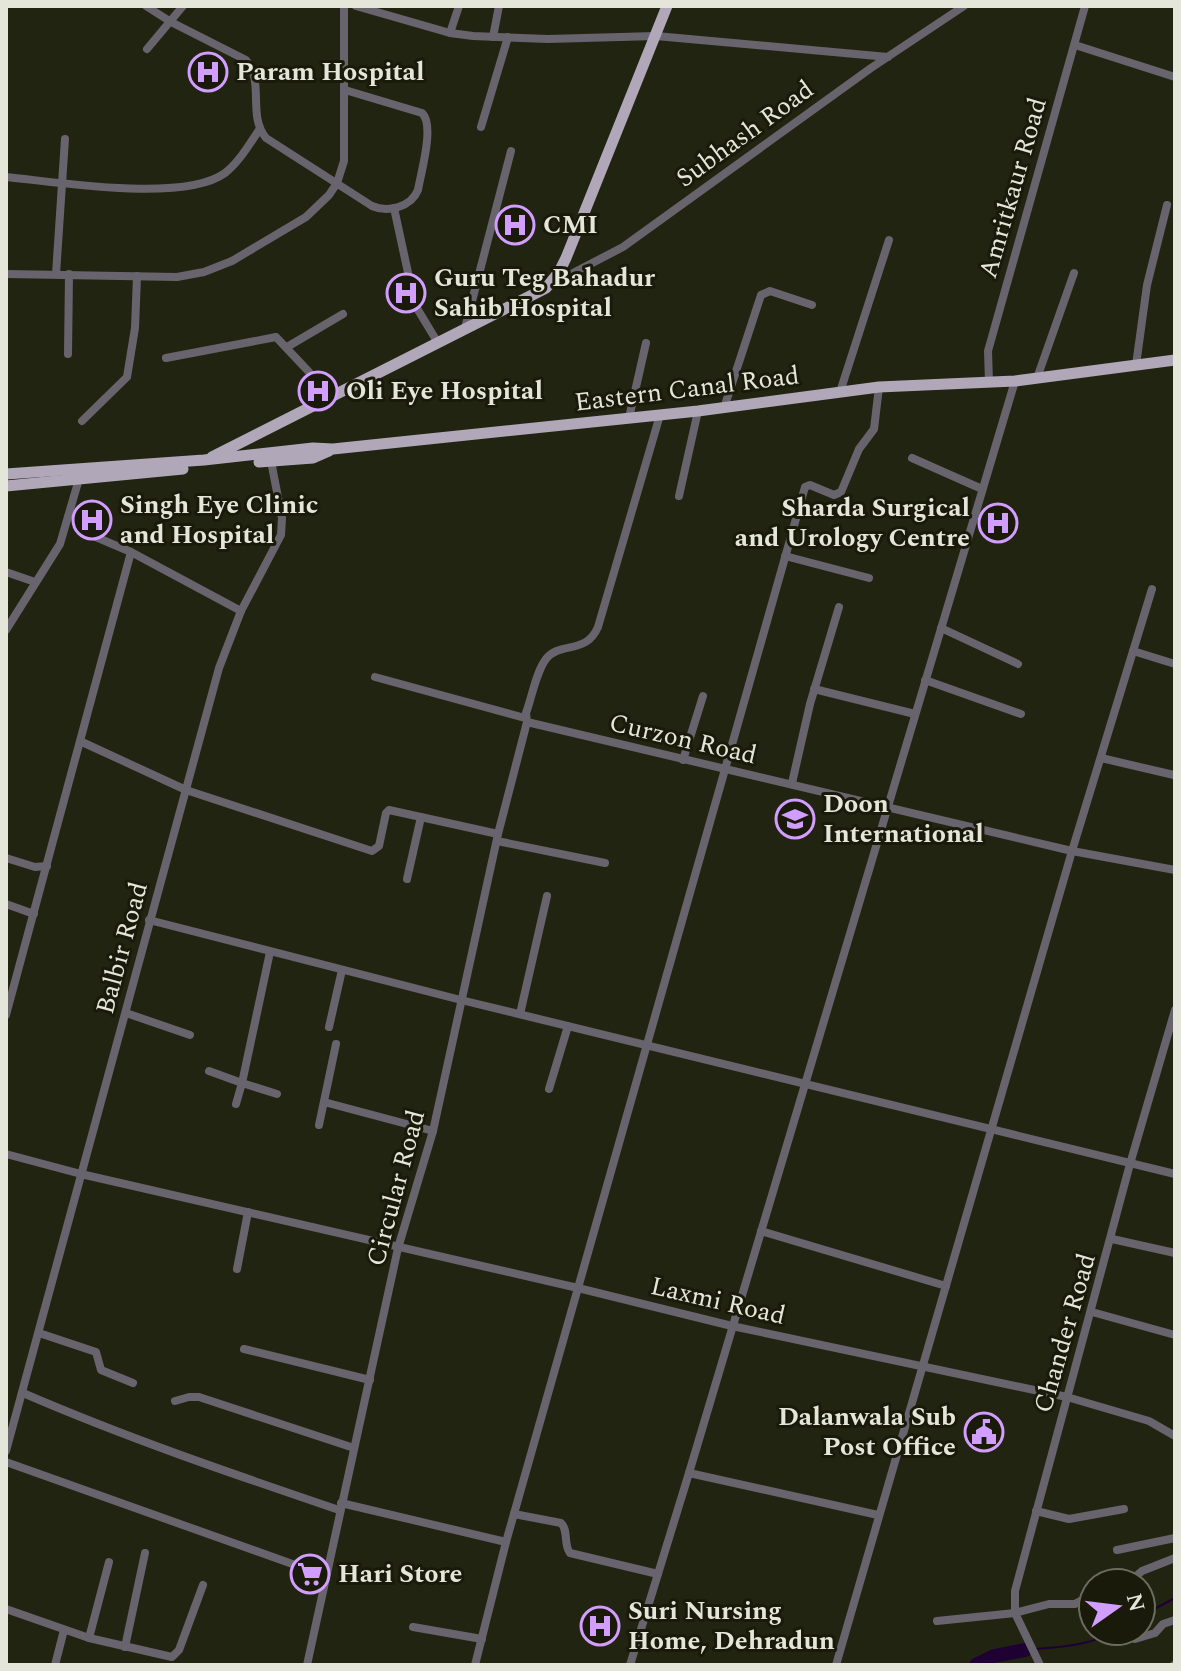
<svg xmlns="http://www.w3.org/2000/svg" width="1181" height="1671" viewBox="0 0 1181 1671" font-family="Spectral,serif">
	<rect width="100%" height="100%" fill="#222412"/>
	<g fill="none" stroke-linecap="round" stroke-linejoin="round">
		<g stroke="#1e0033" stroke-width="2">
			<polyline points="1141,1616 1175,1598"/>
			<path d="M1036,1649c26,-2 56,-4 79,-18"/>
		</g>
		<polyline stroke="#1e0033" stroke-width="14" points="976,1665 994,1656 1025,1650"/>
		<g stroke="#68646d" stroke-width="8">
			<path d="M146,6l25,16 75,38c19,22 1,55 20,78l106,68c16,7 39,1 46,-16 3,-18 17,-65 4,-77l-77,-23"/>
			<polyline points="356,6 450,33 473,36 548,39 656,36 888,57"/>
			<polyline points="450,33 459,6"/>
			<polyline points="493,37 499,6"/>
			<polyline points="1075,45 1175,77"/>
			<polyline points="147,49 183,6"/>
			<polyline points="481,127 508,37"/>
			<path d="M6,177c52,5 178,26 219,-4 14,-11 24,-28 34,-43"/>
			<polyline points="394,208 415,305 438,343"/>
			<polyline points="6,274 177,277 204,272 232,261 306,217 329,195 337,183 344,161 344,6"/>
			<polyline points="56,274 65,139"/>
			<polyline points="550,285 623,247 871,68 964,6"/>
			<polyline points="465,328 511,151"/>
			<polyline points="287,347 343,314"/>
			<polyline points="68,354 69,274"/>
			<polyline points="166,358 276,337 309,372 328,399"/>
			<polyline points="1136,365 1147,285 1167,205"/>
			<polyline points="1037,378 1074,273"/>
			<polyline points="989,382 988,351 1085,6"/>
			<polyline points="840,392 889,240"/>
			<polyline points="724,408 761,295 770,291 812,305"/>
			<path d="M660,415l-62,212c-12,28 -38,14 -52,32 -10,13 -14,38 -20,54l1,9 545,129 103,19"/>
			<polyline points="629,418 646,343"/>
			<polyline points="82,421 127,377 135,328 137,276"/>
			<polyline points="912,458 982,489"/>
			<polyline points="679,496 698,411"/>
			<polyline points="91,535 131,552 241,611"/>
			<polyline points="785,556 869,578"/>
			<polyline points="6,572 35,582"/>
			<polyline points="941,628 1018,664"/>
			<polyline points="6,630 60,544 79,479"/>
			<polyline points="1133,651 1175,664"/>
			<polyline points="375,677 525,718"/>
			<polyline points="925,680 1021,714"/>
			<polyline points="814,689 915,714"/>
			<polyline points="82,742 186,790 372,851 379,846 386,813 389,810 498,834"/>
			<polyline points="1101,758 1174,775"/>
			<polyline points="683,760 703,696"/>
			<polyline points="792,783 810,704 839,607"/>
			<polyline points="497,841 605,863"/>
			<polyline points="6,858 35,867 47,866"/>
			<polyline points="407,879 421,817"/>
			<polyline points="6,904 34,914"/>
			<polyline points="149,920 461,1000 1175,1174"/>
			<polyline points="270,952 242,1083 277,1094"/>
			<polyline points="126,1013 190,1035"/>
			<polyline points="520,1014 547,896"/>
			<polyline points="6,1015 131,552"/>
			<polyline points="329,1027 342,970"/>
			<polyline points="209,1071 242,1083 236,1104"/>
			<polyline points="549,1089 568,1026"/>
			<polyline points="324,1102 433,1131"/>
			<polyline points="319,1125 336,1044"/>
			<polyline points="6,1154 81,1174 578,1288 732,1326 1067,1397 1149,1421 1175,1436"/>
			<polyline points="761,1231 946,1286"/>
			<polyline points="1112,1239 1175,1253"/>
			<polyline points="237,1269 248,1212"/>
			<polyline points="1092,1312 1175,1335"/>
			<polyline points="39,1333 96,1352 101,1370 133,1383"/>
			<polyline points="244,1349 370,1380"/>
			<path d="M23,1393c104,45 210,81 316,117"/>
			<polyline points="175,1401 189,1397 199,1397 354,1448"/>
			<polyline points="6,1451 219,668 241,611 281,535 282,518 271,461"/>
			<polyline points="6,1462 326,1576"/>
			<polyline points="689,1473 878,1515"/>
			<polyline points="341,1503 506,1542"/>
			<polyline points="1036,1511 1069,1519 1124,1509"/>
			<path d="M514,1514l47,9c8,8 2,21 9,30l88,21"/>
			<polyline points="1117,1550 1175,1538"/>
			<polyline points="1128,1583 1142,1571 1175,1558"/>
			<polyline points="6,1609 89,1638 172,1657 179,1650 203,1585"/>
			<polyline points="937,1621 1015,1613 1049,1604 1075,1604 1093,1594"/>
			<polyline points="413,1627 482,1639"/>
			<polyline points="89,1638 109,1562"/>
			<polyline points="1135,1639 1155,1633 1163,1624 1175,1620"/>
			<polyline points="125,1647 145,1553"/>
			<polyline points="55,1665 64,1630"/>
			<polyline points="307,1665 398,1248 433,1131 498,834 527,722"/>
			<polyline points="475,1665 506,1542 805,487 810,485 834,495 841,492 859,449 874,429 879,387"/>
			<polyline points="630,1665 689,1473 1015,381"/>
			<polyline points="836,1665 1072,851 1152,589"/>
			<polyline points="1040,1665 1015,1613 1015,1591 1130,1164 1175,1010"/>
			<polyline points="1174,1665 1175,1665"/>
		</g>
		<g stroke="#b0a7b9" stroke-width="11">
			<polyline points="212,457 546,288 559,272 566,258 667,6"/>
			<polyline points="259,462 313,458 329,451"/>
			<polyline points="6,474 204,460 313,448 333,449 698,411 879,387 1015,381 1175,360"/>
			<polyline points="6,486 183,469"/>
		</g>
	</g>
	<defs>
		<g id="hospital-ring" transform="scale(2)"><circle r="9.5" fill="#191a09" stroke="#d19dfe" stroke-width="1.5"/><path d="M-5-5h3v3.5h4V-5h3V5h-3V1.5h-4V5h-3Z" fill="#d19dfe"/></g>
		<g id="school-ring" transform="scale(2)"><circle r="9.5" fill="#191a09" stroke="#d19dfe" stroke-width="1.5"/><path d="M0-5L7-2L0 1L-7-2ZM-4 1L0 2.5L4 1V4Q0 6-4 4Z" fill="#d19dfe"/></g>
		<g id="civic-ring" transform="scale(2)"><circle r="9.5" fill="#191a09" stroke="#d19dfe" stroke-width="1.5"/><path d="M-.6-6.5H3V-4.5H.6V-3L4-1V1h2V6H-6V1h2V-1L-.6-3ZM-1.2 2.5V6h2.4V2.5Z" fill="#d19dfe"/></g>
		<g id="supermarket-ring" transform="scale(2)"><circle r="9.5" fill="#191a09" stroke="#d19dfe" stroke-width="1.5"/><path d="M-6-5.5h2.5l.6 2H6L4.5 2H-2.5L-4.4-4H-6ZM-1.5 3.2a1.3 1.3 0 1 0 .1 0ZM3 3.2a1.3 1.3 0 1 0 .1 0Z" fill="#d19dfe"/></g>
	</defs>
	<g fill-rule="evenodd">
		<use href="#hospital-ring" x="208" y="72"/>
		<use href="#hospital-ring" x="515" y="225"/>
		<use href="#hospital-ring" x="406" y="293"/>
		<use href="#hospital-ring" x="318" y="391"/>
		<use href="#hospital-ring" x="92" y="520"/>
		<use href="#hospital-ring" x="998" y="523"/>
		<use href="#school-ring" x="795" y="819"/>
		<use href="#civic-ring" x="984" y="1432"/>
		<use href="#supermarket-ring" x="310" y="1574"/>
		<use href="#hospital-ring" x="600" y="1626"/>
	</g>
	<g text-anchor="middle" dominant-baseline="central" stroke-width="6" stroke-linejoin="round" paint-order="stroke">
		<g font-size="26" font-weight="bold" fill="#e4e6da" stroke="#191a09" text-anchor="start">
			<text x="236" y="72">Param Hospital</text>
			<text x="543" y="225">CMI</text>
			<text x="434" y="278">Guru Teg Bahadur<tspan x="434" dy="30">Sahib Hospital</tspan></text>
			<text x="346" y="391">Oli Eye Hospital</text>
			<text x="120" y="505">Singh Eye Clinic<tspan x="120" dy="30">and Hospital</tspan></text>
			<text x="970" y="508" text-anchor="end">Sharda Surgical<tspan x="970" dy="30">and Urology Centre</tspan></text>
			<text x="823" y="804">Doon<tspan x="823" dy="30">International</tspan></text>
			<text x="956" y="1417" text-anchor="end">Dalanwala Sub<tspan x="956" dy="30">Post Office</tspan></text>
			<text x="338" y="1574">Hari Store</text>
			<text x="628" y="1611">Suri Nursing<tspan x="628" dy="30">Home, Dehradun</tspan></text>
		</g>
		<g font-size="26" fill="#e4e6da" stroke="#191a09">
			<text transform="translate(745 134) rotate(-36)">Subhash Road</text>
			<text transform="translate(1013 188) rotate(-74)">Amritkaur Road</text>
			<text transform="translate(687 389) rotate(-7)">Eastern Canal Road</text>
			<text transform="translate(683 739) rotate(13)">Curzon Road</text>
			<text transform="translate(122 948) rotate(-75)">Balbir Road</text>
			<text transform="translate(396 1188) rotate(-75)">Circular Road</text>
			<text transform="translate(718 1301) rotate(13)">Laxmi Road</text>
			<text transform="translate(1065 1333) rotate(-74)">Chander Road</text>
		</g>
	</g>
	<rect width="1181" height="1671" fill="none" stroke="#e4e6da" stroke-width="16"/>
	<g transform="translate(1117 1607) rotate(76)"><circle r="38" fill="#191a09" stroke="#6a6c5d" stroke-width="2"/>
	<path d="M0-6L14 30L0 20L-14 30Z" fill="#d19dfe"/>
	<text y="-12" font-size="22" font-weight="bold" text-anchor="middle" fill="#e4e6da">N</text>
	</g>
</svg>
